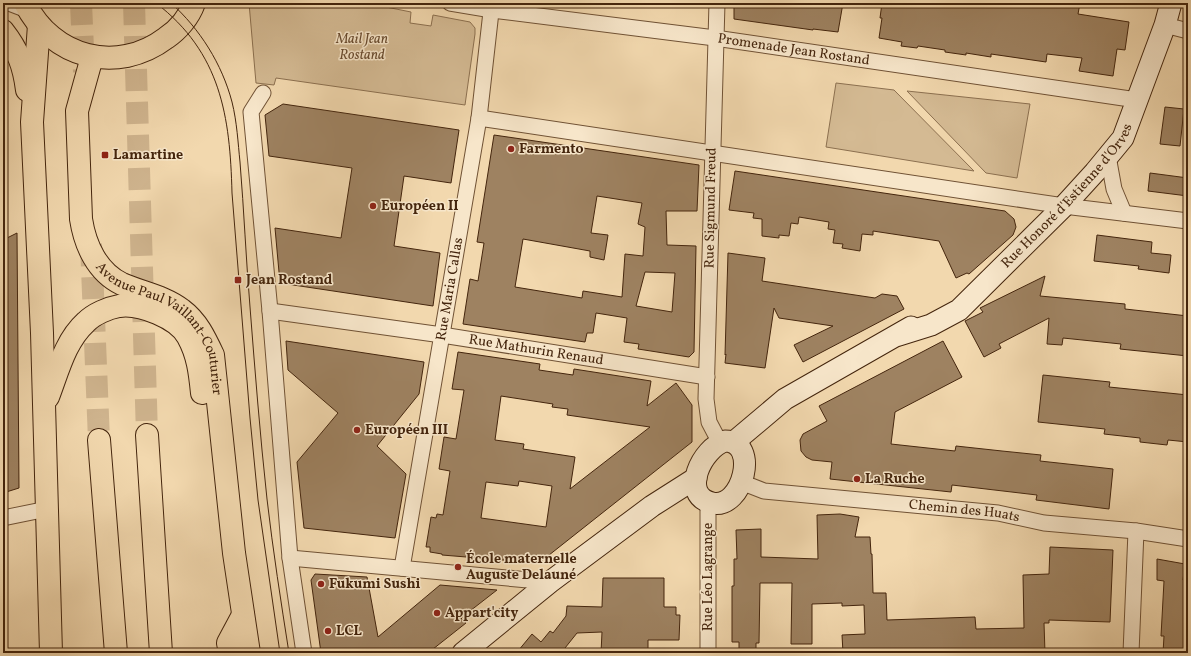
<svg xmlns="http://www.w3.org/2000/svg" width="1191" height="656" viewBox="0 0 1191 656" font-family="Vollkorn,serif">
	<rect width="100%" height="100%" fill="#f2d8ae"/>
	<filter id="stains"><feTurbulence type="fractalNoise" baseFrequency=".005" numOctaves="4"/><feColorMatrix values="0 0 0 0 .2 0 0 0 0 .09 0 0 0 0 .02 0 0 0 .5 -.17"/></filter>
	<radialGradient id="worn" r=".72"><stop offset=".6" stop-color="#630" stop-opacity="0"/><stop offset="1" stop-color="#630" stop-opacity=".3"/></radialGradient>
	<g fill="#d4ba93" stroke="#8c7050">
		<polygon points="249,3 366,3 411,12 410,23 431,26 433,15 470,22 475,28 475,34 465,105 276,78 274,85 256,83"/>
		<polygon points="836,83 894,90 974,171 826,147"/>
		<polygon points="907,91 1030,104 1017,178 986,173"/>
	</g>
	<g fill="#9e8261" stroke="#44250d" fill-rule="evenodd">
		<polygon points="734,3 843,3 838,32 813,29 813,30 734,19"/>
		<polygon points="882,3 909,3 929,7 930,3 1080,3 1078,14 1129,22 1125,50 1117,49 1113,76 1079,71 1082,58 1047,54 1046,62 991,54 991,57 966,53 966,55 945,52 945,50 918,46 917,48 901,46 902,42 879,38 882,18 880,18"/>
		<polygon points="283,104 459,130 451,183 404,176 394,246 440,253 433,306 280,283 275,228 341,238 352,168 269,156 265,115"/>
		<polygon points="1165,107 1184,109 1180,146 1160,144"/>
		<path d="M494,135l205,30 -2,46h-31l1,34 29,1 -2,106 -5,5 -51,-8 1,-5 -15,-2 3,-24 -31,-5 -3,20h-6l-2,9 -122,-18 7,-45 8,2 6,-38 -7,-1zM597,196l45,7 -4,21 7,3 -2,29 -18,-2 -3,43 -39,-6 -1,7 -67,-11 8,-48 67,12v6l14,3 4,-25 -17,-2zM645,272l30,1 -3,39 -36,-6z"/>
		<polygon points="735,171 1005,211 1014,219 1016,227 1013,235 969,274 967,273 956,278 939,241 873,231 873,235 862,234 860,251 842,248 843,244 833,243 835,230 828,229 829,222 799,217 798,224 791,223 789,236 779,235 779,238 762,236 762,219 753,218 754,213 729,210"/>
		<polygon points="1150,173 1188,178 1188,196 1148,191"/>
		<polygon points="17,233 19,488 3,493 3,240"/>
		<polygon points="1097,235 1152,242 1151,253 1171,255 1169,273 1138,269 1139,266 1094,261"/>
		<polygon points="728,253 765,258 762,281 875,298 882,294 897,296 904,309 803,362 794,345 833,326 779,318 774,308 765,368 725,363 726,354 725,355"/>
		<polygon points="1045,276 1040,296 1125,304 1125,309 1188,316 1188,356 1120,349 1121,344 1063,338 1062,345 1047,344 1049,318 999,344 1001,348 984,357 965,321 983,312 980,308"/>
		<polygon points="286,341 424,362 419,394 377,446 406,474 395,538 304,528 297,462 338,413 288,370"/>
		<polygon points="943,341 962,377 895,412 891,444 955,451 956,446 1002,451 1041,455 1040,461 1113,469 1109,509 1036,500 1037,495 952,485 951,492 830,479 832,462 812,460 806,457 801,451 800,440 803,434 827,421 819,406"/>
		<path d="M458,352l82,12 -1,6 34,5 1,-6 77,12 -4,25 29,-23 16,22v37l-153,121 -97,-8v-1l-12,-2v-5h-4l5,-30 5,1 1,-4 6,1 7,-44 -11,-2 5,-32 12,2 8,-49 -12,-1zM501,396l52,8 -1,3 16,2 -1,6 83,12 -80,62 5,-32 -52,-8 1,-5 -29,-4zM519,481l33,5 -6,41 -65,-9 5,-36 32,4z"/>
		<polygon points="1043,375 1110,382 1109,387 1188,395 1188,442 1168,440 1167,445 1140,442 1140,438 1104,434 1105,429 1038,422"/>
		<polygon points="840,514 859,517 855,537 870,537 871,554 872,554 873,593 886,593 887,620 975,617 976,629 1024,628 1023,575 1049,574 1050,547 1113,550 1110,622 1049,620 1049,623 1044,623 1045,653 894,653 894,651 843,653 842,635 865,634 864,605 842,606 842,603 812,604 812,644 791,644 792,583 760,583 759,643 756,643 756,653 739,653 739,642 732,642 732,586 734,586 734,559 737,559 736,530 761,529 761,557 818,559 817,515"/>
		<polygon points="1157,559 1185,564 1183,580 1186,581 1185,617 1187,617 1184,653 1163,653 1164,636 1161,636 1164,581 1157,580"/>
		<polygon points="315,574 367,577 378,637 440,585 497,590 461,618 466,623 428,653 321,653 311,580"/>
		<polygon points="603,578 664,578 664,607 676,607 676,615 680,615 679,640 648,640 648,653 601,653 602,632 577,633 561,653 532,653 533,652 518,651 532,634 541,642 550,631 553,633 566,616 567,606 602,607"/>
	</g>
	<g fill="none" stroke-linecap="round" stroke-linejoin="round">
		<g stroke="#cfb48e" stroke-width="22" stroke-dasharray="22 11" stroke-linecap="butt">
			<polyline points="81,3 84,72"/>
			<polyline points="134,3 147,435"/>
			<polyline points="91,244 99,440"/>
		</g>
		<g stroke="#705235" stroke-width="17">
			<g id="street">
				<polyline points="9,3 22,8 31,14"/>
				<path id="s1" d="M450,3l42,7 223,28 422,62"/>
				<polyline points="717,3 706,399 709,422 720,443"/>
				<polyline points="1165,25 1188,31"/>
				<polyline points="263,93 251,112 270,311 290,558 304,653"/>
				<polyline points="479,118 1064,206 1188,221"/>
				<polyline points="1108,156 1114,189 1124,213"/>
				<path id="s2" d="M270,311l172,24 265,42"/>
				<path id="s3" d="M741,482l23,9 234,22 46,10 92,8 52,8"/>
				<polyline points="3,518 47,509"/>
				<polyline points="290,558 550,582"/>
				<path id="s4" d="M402,568l77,-450 13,-115"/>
				<polyline points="708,653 708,502"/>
				<polyline points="1131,653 1136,531"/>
			</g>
		</g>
		<g stroke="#44250d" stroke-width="23">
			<g id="secondary">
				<path id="s5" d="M899,335l32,-10 28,-15 105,-104 31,-34 28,-34 42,-113 6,-22"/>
				<path d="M725,441c35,0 18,69 -13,62 -33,-8 -10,-55 13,-62z"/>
				<polyline points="734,442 785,399 911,327"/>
				<polyline points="463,653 550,582 652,506 696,478"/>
			</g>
		</g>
		<g stroke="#44250d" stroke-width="24">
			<g id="primary">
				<path d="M25,3c27,55 92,72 141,35 12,-8 23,-21 28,-35"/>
				<polyline points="39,25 32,122 42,333 51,653"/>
				<path d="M3,31c15,19 21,35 24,59"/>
				<path id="s6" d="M92,57l-15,54 4,108c4,26 16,53 41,65 20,9 42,12 60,26 15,11 23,28 31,45l21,198 15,100"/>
				<path d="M48,397c10,-26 17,-56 38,-75 8,-8 22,-14 33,-16 21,-3 59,12 69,31 10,18 12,36 14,56"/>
				<polyline points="230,653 228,643 243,615"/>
			</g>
		</g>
		<g stroke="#44250d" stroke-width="24">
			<g id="highway">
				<polyline points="147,435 161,653"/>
				<polyline points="99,440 116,653"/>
			</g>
		</g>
		<use href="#street" stroke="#f7e6ca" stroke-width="15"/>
		<use href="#secondary" stroke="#f7e6ca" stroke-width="21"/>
		<use href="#primary" stroke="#f2d8ae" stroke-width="22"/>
		<use href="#highway" stroke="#f2d8ae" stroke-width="22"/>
		<g stroke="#44250d" stroke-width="1">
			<path d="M156,3c65,50 74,113 76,190l18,225 8,82 22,153"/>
			<path d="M171,3c29,26 51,61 61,99 5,20 6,41 8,60 4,49 6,97 10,145 5,64 10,128 17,192 6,52 14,103 22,154"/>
		</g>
	</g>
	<g fill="#8f2418" stroke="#f7e6ca" stroke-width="1.5">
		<circle cx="511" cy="149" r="4"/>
		<rect x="101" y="151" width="8" height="8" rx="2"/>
		<circle cx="373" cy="206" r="4"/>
		<rect x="234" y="276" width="8" height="8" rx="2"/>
		<circle cx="357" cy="430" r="4"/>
		<circle cx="857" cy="479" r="4"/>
		<circle cx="458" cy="567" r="4"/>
		<circle cx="321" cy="584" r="4"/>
		<circle cx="437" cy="613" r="4"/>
		<circle cx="328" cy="631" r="4"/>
	</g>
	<g text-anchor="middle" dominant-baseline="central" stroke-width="3" stroke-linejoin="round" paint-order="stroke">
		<g font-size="14" font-style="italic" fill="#684a2e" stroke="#f7e6ca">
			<text x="362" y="39">Mail Jean<tspan x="362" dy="16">Rostand</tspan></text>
		</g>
		<g font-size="14" fill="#44250d" stroke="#f7e6ca">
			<text stroke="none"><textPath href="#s1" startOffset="347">Promenade Jean Rostand</textPath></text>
			<text stroke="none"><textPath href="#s5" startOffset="223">Rue Honoré d'Estienne d'Orves</textPath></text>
			<text transform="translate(711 208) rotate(-89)">Rue Sigmund Freud</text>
			<text stroke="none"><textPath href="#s4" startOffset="283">Rue Maria Callas</textPath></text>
			<text stroke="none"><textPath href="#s6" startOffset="309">Avenue Paul Vaillant-Couturier</textPath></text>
			<text stroke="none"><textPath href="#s2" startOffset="269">Rue Mathurin Renaud</textPath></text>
			<text stroke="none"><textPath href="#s3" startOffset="226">Chemin des Huats</textPath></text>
			<text transform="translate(708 577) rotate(-90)">Rue Léo Lagrange</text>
		</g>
		<g font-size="14" font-weight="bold" fill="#44250d" stroke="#f7e6ca" text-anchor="start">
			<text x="519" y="149">Farmento</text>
			<text x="113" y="155">Lamartine</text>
			<text x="381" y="206">Européen II</text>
			<text x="246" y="280">Jean Rostand</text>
			<text x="365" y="430">Européen III</text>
			<text x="865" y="479">La Ruche</text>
			<text x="466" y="559">École maternelle<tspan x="466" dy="16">Auguste Delauné</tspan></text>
			<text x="329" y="584">Fukumi Sushi</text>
			<text x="445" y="613">Appart'city</text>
			<text x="336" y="631">LCL</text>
		</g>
	</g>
	<rect width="1191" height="656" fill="none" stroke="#f2d8ae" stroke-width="16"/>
	<rect x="4" y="4" width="1183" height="648" fill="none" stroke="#44250d" stroke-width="2"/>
	<rect x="8" y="8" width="1175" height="640" fill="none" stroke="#44250d"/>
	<rect width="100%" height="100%" filter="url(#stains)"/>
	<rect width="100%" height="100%" fill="url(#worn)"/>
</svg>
